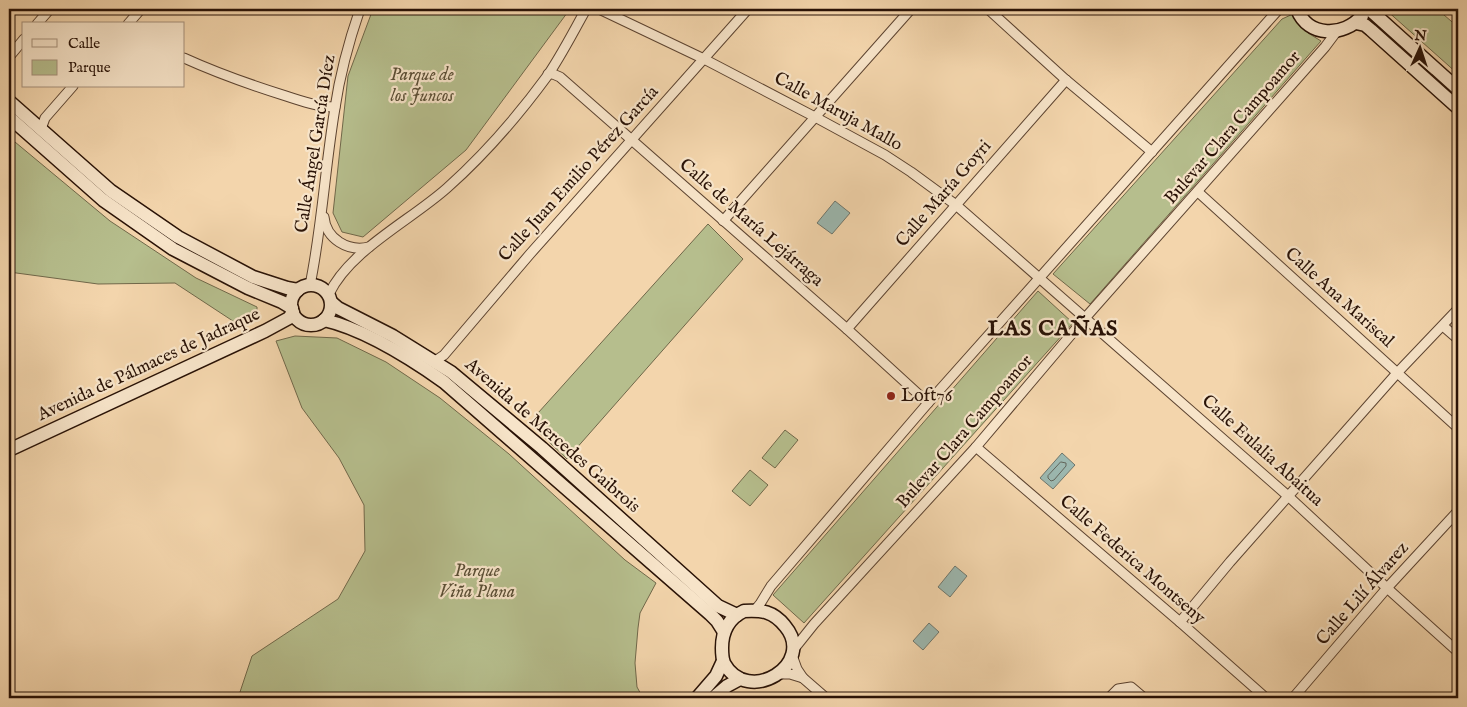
<svg xmlns="http://www.w3.org/2000/svg" width="1467" height="707" viewBox="0 0 1467 707" font-family="'IM FELL English',serif">
	<rect width="100%" height="100%" fill="#f3d5ac"/>
	<filter id="stains"><feTurbulence type="fractalNoise" baseFrequency=".004" numOctaves="4"/><feColorMatrix values="0 0 0 0 .2 0 0 0 0 .09 0 0 0 0 .02 0 0 0 .5 -.17"/></filter>
	<radialGradient id="worn" r=".72"><stop offset=".6" stop-color="#630" stop-opacity="0"/><stop offset="1" stop-color="#630" stop-opacity=".3"/></radialGradient>
	<g fill="#b6be8d" stroke="#70684a">
		<polygon points="373,9 570,9 466,150 363,237 342,232 333,213 348,76"/>
		<polygon points="1385,9 1437,9 1458,27 1458,74"/>
		<polygon points="1293,14 1308,33 1321,41 1090,304 1053,274 1282,19"/>
		<polygon points="9,137 110,221 196,278 257,307 257,318 239,325 175,283 98,284 9,272"/>
		<polygon points="708,224 743,259 567,459 529,423"/>
		<polygon points="1038,291 1073,323 804,623 773,595"/>
		<polygon points="295,336 337,338 386,362 440,398 509,454 625,560 656,583 640,613 638,628 635,663 637,687 643,698 238,698 252,656 338,599 365,551 364,505 339,458 302,408 276,341"/>
		<polygon points="785,430 798,440 775,468 762,458"/>
		<polygon points="750,470 768,485 750,506 732,491"/>
	</g>
	<g fill="#9cb8b0" stroke="#6e766c">
		<polygon points="835,201 850,213 832,234 817,223"/>
		<polygon points="1062,453 1075,465 1053,489 1040,478"/>
		<polygon points="955,566 967,576 950,597 938,587"/>
		<polygon points="929,623 939,632 923,650 913,641"/>
	</g>
	<g fill="none" stroke-linecap="round" stroke-linejoin="round">
		<polygon stroke="#62655b" stroke-width="1" points="1061,462 1066,463 1066,466 1054,480 1051,481 1048,478 1048,476"/>
		<g stroke="#5c4330" stroke-width="11">
			<g id="street">
				<polyline points="599,9 704,59 815,117 885,155 911,172 956,205 1288,496 1387,588 1458,652"/>
				<polyline points="988,9 1066,80 1152,152"/>
				<polyline points="37,24 50,9"/>
				<polyline points="128,24 141,9"/>
				<polyline points="9,57 24,39"/>
				<path d="M184,58c33,15 67,27 102,38 15,5 33,11 49,11"/>
				<polyline points="548,74 553,74 560,77 847,329 928,403"/>
				<polyline points="41,129 45,118 73,86"/>
				<polyline points="1198,192 1458,428"/>
				<path d="M324,217c2,22 24,35 45,30"/>
				<polyline points="723,221 911,9"/>
				<path d="M310,285c12,-58 15,-118 25,-177 5,-34 14,-67 25,-99"/>
				<path d="M329,294c21,-44 81,-73 118,-106 37,-33 71,-72 101,-113 14,-21 26,-44 38,-66"/>
				<polyline points="1443,326 1458,339"/>
				<polyline points="847,329 1066,80"/>
				<polyline points="435,361 444,355 530,254 748,9"/>
				<polyline points="976,447 1180,622 1266,698"/>
				<polyline points="754,611 760,604 771,586 928,403 1279,9"/>
				<polyline points="1180,622 1230,562 1398,372 1458,309"/>
				<polyline points="794,649 814,624 976,447 1086,317 1325,47 1337,31"/>
				<polyline points="780,674 790,674 803,678 797,669 792,655"/>
				<polyline points="803,678 826,698"/>
				<polyline points="1109,698 1118,689 1131,687 1144,698"/>
				<polyline points="1293,698 1387,588 1458,511"/>
			</g>
		</g>
		<g stroke="#291206" stroke-width="15">
			<g id="secondary">
				<path d="M1297,9c11,29 47,28 65,7"/>
				<polyline points="1369,9 1458,89"/>
				<polyline points="1356,23 1365,25 1371,30 1458,108"/>
				<polyline points="9,101 111,191 178,237 253,277 287,288 298,290"/>
				<polyline points="9,117 103,200 173,249 248,288 282,302 292,308"/>
				<circle cx="311" cy="305" r="20"/>
				<polyline points="331,302 338,308 393,336 451,372 542,448 718,606 737,615"/>
				<path d="M324,320c40,9 86,38 120,62l266,232 7,7 7,11"/>
				<polyline points="9,450 265,331 289,318 293,312"/>
				<path d="M744,611c18,-1 29,0 41,15 32,38 -37,81 -61,37 -2,-5 -2,-10 -2,-15 0,-17 7,-30 22,-37z"/>
				<polyline points="697,698 716,676 723,661"/>
				<polyline points="713,698 727,686 740,679"/>
			</g>
		</g>
		<use href="#street" stroke="#f7e4c9" stroke-width="9"/>
		<use href="#secondary" stroke="#f7e4c9" stroke-width="12"/>
	</g>
	<circle fill="#8f2418" stroke="#f7e4c9" stroke-width="2" cx="891" cy="396" r="5"/>
	<g text-anchor="middle" dominant-baseline="central" stroke-width="4.5" stroke-linejoin="round" paint-order="stroke">
		<g font-size="18" font-style="italic" fill="#5a4e35" stroke="#f7e4c9">
			<text x="422" y="75">Parque de<tspan x="422" dy="21">los Juncos</tspan></text>
			<text x="477" y="571">Parque<tspan x="477" dy="21">Viña Plana</tspan></text>
		</g>
		<g font-size="18" fill="#291206" stroke="#f7e4c9">
			<text transform="translate(838 112) rotate(29)">Calle Maruja Mallo</text>
			<text transform="translate(1233 128) rotate(-49)">Bulevar Clara Campoamor</text>
			<text transform="translate(316 144) rotate(-81)">Calle Ángel García Díez</text>
			<text transform="translate(579 174) rotate(-48)">Calle Juan Emilio Pérez García</text>
			<text transform="translate(944 194) rotate(-49)">Calle María Goyri</text>
			<text transform="translate(751 223) rotate(41)">Calle de María Lejárraga</text>
			<text transform="translate(1339 298) rotate(42)">Calle Ana Mariscal</text>
			<text transform="translate(149 365) rotate(-25)">Avenida de Pálmaces de Jadraque</text>
			<text transform="translate(965 432) rotate(-49)">Bulevar Clara Campoamor</text>
			<text transform="translate(552 436) rotate(41)">Avenida de Mercedes Gaibrois</text>
			<text transform="translate(1262 451) rotate(42)">Calle Eulalia Abaitua</text>
			<text transform="translate(1132 560) rotate(41)">Calle Federica Montseny</text>
			<text transform="translate(1363 594) rotate(-49)">Calle Lilí Álvarez</text>
		</g>
		<g font-size="18" fill="#291206" stroke="#f7e4c9" text-anchor="start">
			<text x="901" y="396">Loft76</text>
		</g>
		<g font-size="22" font-weight="bold" letter-spacing="1" fill="#291206" stroke="#f7e4c9">
			<text x="1053" y="329">LAS CAÑAS</text>
		</g>
	</g>
	<rect width="1467" height="707" fill="none" stroke="#f3d5ac" stroke-width="30"/>
	<rect x="10" y="10" width="1447" height="687" fill="none" stroke="#291206" stroke-width="2.5"/>
	<rect x="15" y="15" width="1437" height="677" fill="none" stroke="#291206"/>
	<rect x="22" y="22" width="162" height="65" fill="#f7e4c9" stroke="#a5907b"/>
	<rect x="32" y="39" width="25" height="8" fill="#f7e4c9" stroke="#a5907b"/>
	<text x="68" y="48" font-size="15" fill="#291206">Calle</text>
	<rect x="32" y="60" width="25" height="15" fill="#b6be8d" stroke="#a5907b"/>
	<text x="68" y="72" font-size="15" fill="#291206">Parque</text>
	<g transform="translate(1420 48) rotate(3)" stroke="#f7e4c9" stroke-width="4" paint-order="stroke">
	<path d="M0-4L9 19L0 12L-9 19Z" fill="#291206"/>
	<text y="-8" font-size="14" font-weight="bold" text-anchor="middle" fill="#291206">N</text>
	</g>
	<rect width="100%" height="100%" filter="url(#stains)"/>
	<rect width="100%" height="100%" fill="url(#worn)"/>
</svg>
